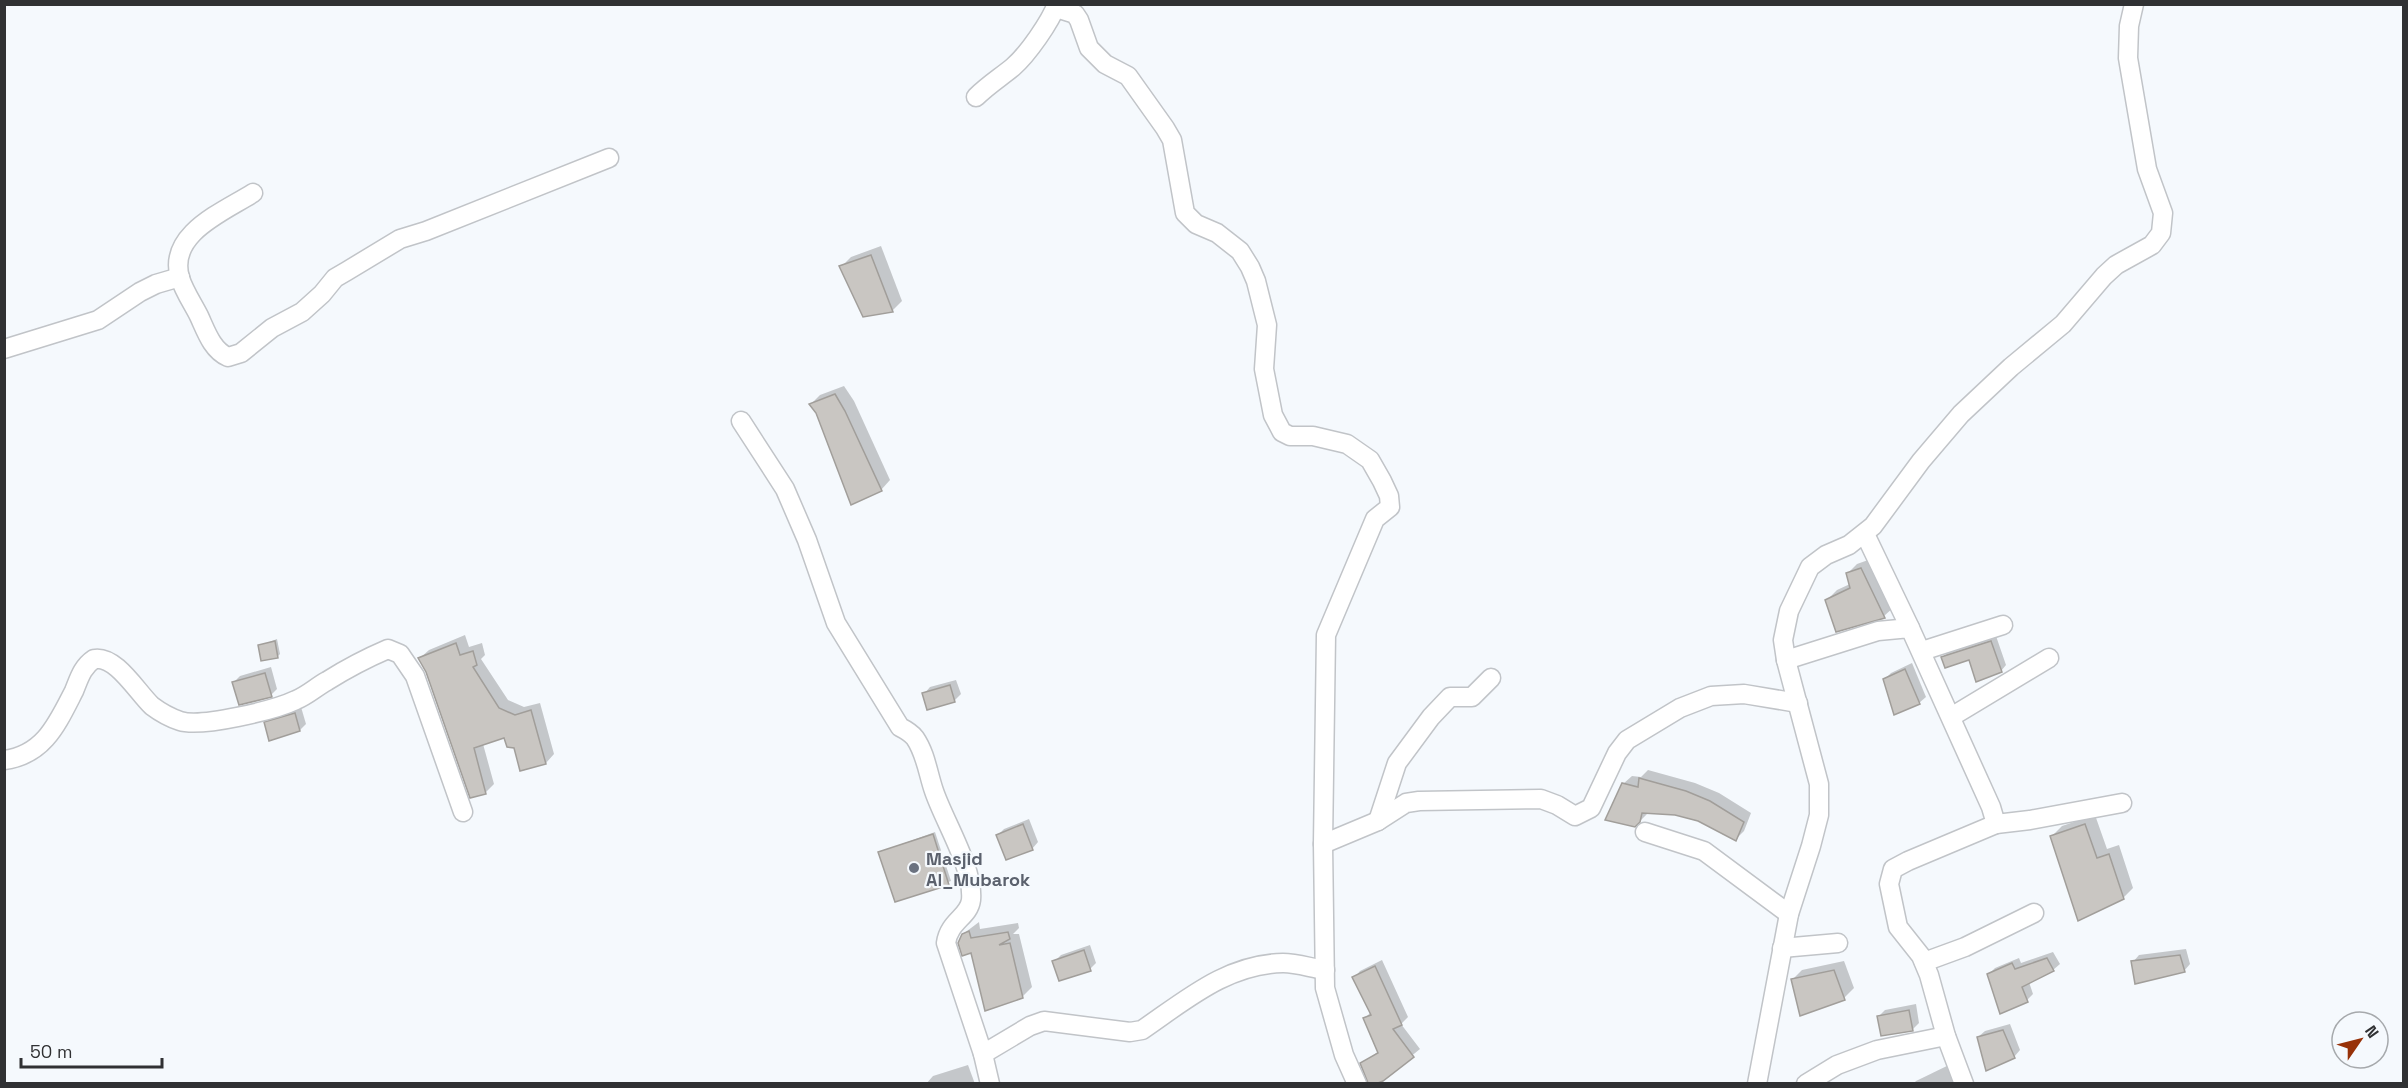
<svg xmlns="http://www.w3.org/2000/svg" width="2408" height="1088" viewBox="0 0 2408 1088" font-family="'Space Grotesk',sans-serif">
	<rect width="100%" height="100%" fill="#f5f9fd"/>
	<g fill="#0003">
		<polygon points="881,246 902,301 892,311 841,267 851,257"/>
		<polygon points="844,386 854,401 890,480 881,490 811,404 820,395"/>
		<polygon points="1871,559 1894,607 1884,616 1827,600 1837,590 1850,584 1847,574 1857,564"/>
		<polygon points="465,635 469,647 482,643 485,655 481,659 508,700 524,707 540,703 554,754 546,763 515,746 505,737 483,744 494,784 485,793 420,658 429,650"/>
		<polygon points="1996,636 2006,665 2001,671 1970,658 1943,657 1948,652"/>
		<polygon points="277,639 280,654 277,657 259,646"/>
		<polygon points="1912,663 1926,697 1919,703 1885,679 1891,673"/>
		<polygon points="271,667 277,689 271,695 234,682 240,676"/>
		<polygon points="956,680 961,694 954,701 924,694 930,687"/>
		<polygon points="301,707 306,724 300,730 266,723 273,716"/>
		<polygon points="1648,770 1695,783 1719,793 1751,813 1744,831 1736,839 1699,819 1675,813 1649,812 1635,826 1623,784 1632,776 1641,777"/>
		<polygon points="2095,815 2107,849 2119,845 2133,888 2123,898 2052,836 2062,826"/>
		<polygon points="1029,819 1038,842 1032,849 998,835 1004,829"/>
		<polygon points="935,832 951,881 896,901 880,852"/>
		<polygon points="979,922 980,929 1018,923 1019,928 1013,934 1019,934 1032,987 1022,997 972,951 963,934"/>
		<polygon points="1090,945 1096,963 1090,969 1054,962 1061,955"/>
		<polygon points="2186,949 2190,964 2184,971 2133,962 2139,955"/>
		<polygon points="2053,952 2060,964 2053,970 2029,982 2033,994 2027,1000 1989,974 1995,968 2019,958 2021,963"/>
		<polygon points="1382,960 1408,1017 1401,1024 1420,1049 1383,1079 1375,1084 1369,1084 1362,1063 1379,1051 1365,1018 1371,1012 1354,978 1360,971"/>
		<polygon points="1844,961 1854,988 1844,998 1792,980 1802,970"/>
		<polygon points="1916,1004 1919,1023 1913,1029 1879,1016 1885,1010"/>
		<polygon points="2010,1024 2020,1050 2014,1057 1978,1037 1985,1031"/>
		<polygon points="1951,1064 1961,1084 1913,1084 1916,1081"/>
		<polygon points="968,1065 975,1084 926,1084 933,1076"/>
	</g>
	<g fill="#c9c6c2" stroke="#a19e9a" stroke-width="1.5">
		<polygon points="871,255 893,312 863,317 839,266"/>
		<polygon points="835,394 845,411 882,491 851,505 816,413 809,404"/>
		<polygon points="1861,568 1885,618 1836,632 1825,600 1850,588 1846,573"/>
		<polygon points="275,641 278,658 261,661 258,645"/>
		<polygon points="1991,641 2002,672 1976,682 1969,660 1945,668 1941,657"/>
		<polygon points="456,643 460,655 473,651 477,665 473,667 499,708 515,715 531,710 546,764 520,771 514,748 507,747 504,738 474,748 486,794 470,798 426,672 418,658"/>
		<polygon points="1905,669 1920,704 1894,715 1883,679"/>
		<polygon points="265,673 272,697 239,705 232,682"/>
		<polygon points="950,685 955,702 927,710 922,693"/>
		<polygon points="295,713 300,731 269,741 264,722"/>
		<polygon points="1639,778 1686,791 1710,801 1744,822 1736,841 1698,821 1675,815 1642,813 1640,822 1635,827 1605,820 1622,783 1638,787"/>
		<polygon points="1023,824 1033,850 1006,860 996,835"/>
		<polygon points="2085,824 2097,858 2109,854 2124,899 2078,921 2050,836"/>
		<polygon points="933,834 949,885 895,902 878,852"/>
		<polygon points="969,931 971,938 1008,932 1010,939 999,945 1010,943 1023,998 985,1011 971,953 962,956 958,943 962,934"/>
		<polygon points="1084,950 1091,971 1059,981 1052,961"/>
		<polygon points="2180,955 2185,972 2135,984 2131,961"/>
		<polygon points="2047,958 2054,971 2022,987 2028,1002 2000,1014 1987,974 2012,963 2015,969"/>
		<polygon points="1375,966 1402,1025 1393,1029 1414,1057 1383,1081 1378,1083 1368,1083 1360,1063 1378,1053 1363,1018 1371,1015 1352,977"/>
		<polygon points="1834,970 1845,1000 1800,1016 1791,979"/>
		<polygon points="1909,1010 1913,1031 1881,1036 1877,1016"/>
		<polygon points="2003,1030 2015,1058 1986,1071 1977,1037"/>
	</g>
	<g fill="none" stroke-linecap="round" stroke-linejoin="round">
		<g stroke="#c1c4c8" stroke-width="21">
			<g id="minor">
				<polyline points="1056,8 1075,14 1079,20 1089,48 1105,64 1128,76 1165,128 1172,140 1185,213 1196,224 1217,233 1240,251 1250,267 1256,281 1267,325 1264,369 1273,415 1282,432 1290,436 1313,436 1347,444 1370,460 1382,481 1389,496 1390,507 1375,519 1326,635 1323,844 1325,988 1344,1055 1357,1084"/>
				<path d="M976,97c12,-12 25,-20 37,-30 15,-13 37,-45 44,-63"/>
				<path d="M253,193c-30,19 -86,41 -73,85 4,13 13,26 19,38 7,15 13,34 29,41l13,-4 31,-25 30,-16 20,-18 13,-16 12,-7 53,-32 26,-8 183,-73"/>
				<polyline points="4,349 98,320 140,292 156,284 180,277"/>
				<path d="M741,421l44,68 22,51 29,83 64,104c6,3 11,6 15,11 11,16 13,36 19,53 10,30 40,77 37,109 -2,17 -22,21 -25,43l37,111 7,30"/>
				<polyline points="1865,534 1910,628"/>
				<polyline points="1922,651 2003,625"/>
				<polyline points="1786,660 1878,631 1910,628 1991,807 1996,824 1908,861 1893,869 1889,884 1898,927 1921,956 1929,975 1946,1036 1964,1084"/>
				<polyline points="1951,717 2049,658"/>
				<path d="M4,760c40,-5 53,-36 70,-69 5,-12 8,-24 20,-32 22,-4 43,33 58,47 8,6 19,12 28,15 21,7 95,-11 116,-21 12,-5 20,-13 31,-19 19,-12 40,-23 61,-32l12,5 15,22 48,136"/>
				<polyline points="1378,821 1397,763 1431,717 1450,697 1472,697 1491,678"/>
				<polyline points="1996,824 2030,820 2122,803"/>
				<polyline points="1645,832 1704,851 1789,914"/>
				<polyline points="1323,844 1378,821 1406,803 1419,801 1541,799 1557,805 1575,816 1591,808 1617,753 1627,740 1680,708 1711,696 1744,694 1798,703"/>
				<polyline points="1782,948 1838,943"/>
				<polyline points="1924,962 1965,947 2034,913"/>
				<path d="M983,1054l47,-28 14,-5 86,11 12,-2c44,-30 85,-66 141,-67 14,0 28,5 42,7"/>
				<polyline points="1757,1084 1789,914 1811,846 1819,815 1819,784 1786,660 1783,640 1789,611 1810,567 1826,555 1849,545 1873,526 1921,461 1961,414 2011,367 2063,324 2104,276 2116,265 2152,245 2161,233 2163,213 2147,169 2128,58 2129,26 2134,4"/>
				<polyline points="1806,1084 1837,1065 1877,1050 1946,1036"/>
			</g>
		</g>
		<use href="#minor" stroke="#fff" stroke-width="18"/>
	</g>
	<circle fill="#6b7280" stroke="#f5f9fd" stroke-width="2" cx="914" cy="868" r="6"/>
	<g text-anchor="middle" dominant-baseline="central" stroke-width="4.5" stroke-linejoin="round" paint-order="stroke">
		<g font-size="18" font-weight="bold" fill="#5b616d" stroke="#f5f9fd" text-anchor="start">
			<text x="926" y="858">Masjid<tspan x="926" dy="21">Al_Mubarok</tspan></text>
		</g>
	</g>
	<rect width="2408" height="1088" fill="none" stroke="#303133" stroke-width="12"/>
	<g transform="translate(2360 1040) rotate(55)"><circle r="28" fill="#f5f9fd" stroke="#a6a9ac" stroke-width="1.5"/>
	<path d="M0-4.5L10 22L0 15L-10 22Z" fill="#973108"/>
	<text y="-9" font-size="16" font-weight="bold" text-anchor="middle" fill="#303133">N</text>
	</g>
	<path d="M21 1058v9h141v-9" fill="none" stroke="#303133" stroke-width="3"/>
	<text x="30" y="1058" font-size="18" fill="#303133" stroke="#f5f9fd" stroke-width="4.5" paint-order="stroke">50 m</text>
</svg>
